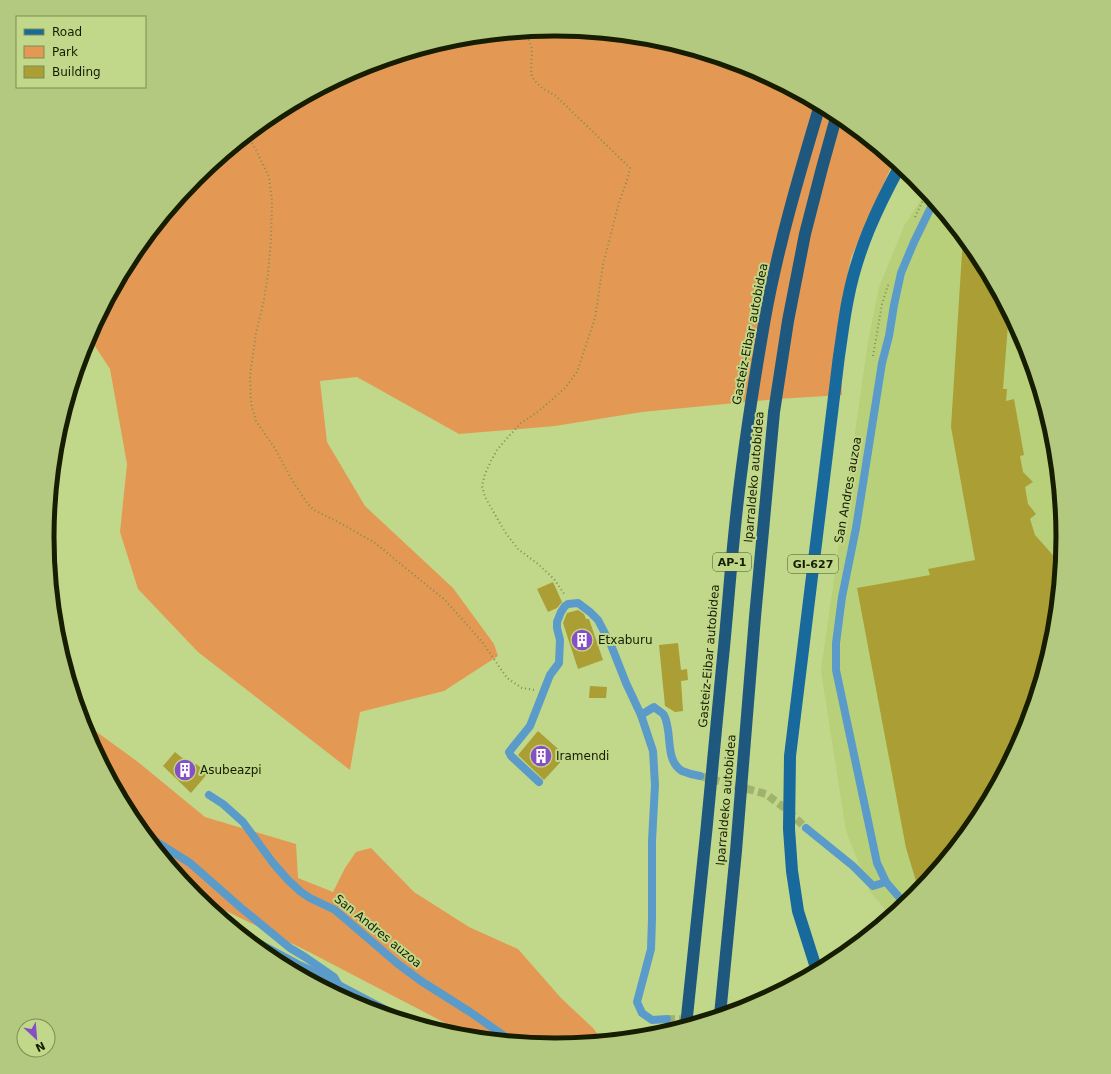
<svg xmlns="http://www.w3.org/2000/svg" width="1111" height="1074" viewBox="0 0 1111 1074" font-family="'DejaVu Sans',sans-serif">
	<rect width="100%" height="100%" fill="#c1d88a"/>
	<polygon fill="#b7d079" points="926,192 978,255 1025,343 1054,438 1063,537 1054,636 1025,732 978,819 915,896 891,916 870,892 846,831 821,671 868,342 879,287 904,226"/>
	<g fill="#e39954">
		<polygon points="556,29 655,39 750,68 838,115 894,161 878,196 851,258 838,321 842,395 777,399 642,412 555,426 459,434 357,377 320,381 327,442 365,506 453,588 494,644 498,656 444,691 360,712 350,770 198,652 138,589 120,532 127,464 110,369 89,337 133,255 196,178 273,114 361,68 457,39"/>
		<polygon points="83,722 138,762 205,817 296,844 298,878 333,892 345,868 356,852 371,848 414,892 469,927 518,949 561,998 593,1028 602,1040 555,1045 472,1037 311,953 196,896 133,819 86,731"/>
	</g>
	<g fill="#ab9e35">
		<polygon points="963,237 978,255 1009,312 1003,389 1007,389 1006,401 1014,399 1024,455 1020,456 1023,472 1033,482 1025,487 1028,504 1036,514 1030,519 1035,535 1059,562 1060,571 1054,636 1025,732 978,819 940,866 916,881 906,848 857,588 930,575 928,569 975,560 951,427"/>
		<polygon points="553,582 562,602 557,608 548,612 537,589"/>
		<polygon points="578,610 584,614 586,619 589,619 603,660 578,669 563,623 567,613"/>
		<polygon points="678,643 681,670 687,669 688,680 681,681 683,711 675,712 665,706 659,645"/>
		<polygon points="590,686 607,687 606,698 589,698"/>
		<polygon points="538,731 566,756 544,780 518,755"/>
		<polygon points="175,752 193,767 196,764 208,773 191,793 163,766"/>
	</g>
	<g fill="none" stroke-linecap="round" stroke-linejoin="round">
		<g stroke="#9fb36e" stroke-width="8" stroke-dasharray="8 4" stroke-linecap="butt">
			<polyline points="700,776 766,794 786,809 806,828"/>
			<polyline points="667,1019 703,1020"/>
		</g>
		<g stroke="#7c8d53" stroke-width="2" stroke-dasharray="1 3" stroke-linecap="butt">
			<polyline points="526,32 532,48 531,74 534,80 542,88 556,96 630,168 628,177 618,206 603,265 595,318 577,372 565,388 539,411 521,423 509,436 497,450 491,461 485,474 482,486 485,497 505,532 518,549 538,564 554,579 565,595"/>
			<polyline points="248,136 256,150 269,177 272,201 271,240 268,274 264,300 256,333 250,376 251,403 256,421 274,447 292,480 307,503 314,510 344,525 375,543 445,600 483,643 507,678 522,688 535,690"/>
			<polyline points="915,217 927,192"/>
			<polyline points="873,356 882,304 889,282"/>
		</g>
		<g stroke="#5b9bca" stroke-width="8">
			<polyline points="641,715 653,751 655,785 652,841 652,919 651,949 637,1002 642,1013 652,1020 667,1019"/>
			<path d="M539,782l-28,-26 -2,-4 21,-26 20,-51 9,-12 1,-23 -3,-12v-6l4,-10 4,-6 3,-2 10,-1 12,9 8,8 13,25 15,38 15,32 13,-8c3,3 8,5 10,8 9,17 0,45 18,56 5,2 12,4 18,5"/>
			<polyline points="209,795 223,804 243,822 273,863 288,880 301,892 310,898 335,910 398,964 421,981 470,1012 510,1040"/>
			<polyline points="806,828 853,866 873,886 886,882"/>
			<polyline points="147,836 190,863 240,907 290,948 305,957 334,977 340,987"/>
			<polyline points="905,904 886,882 877,863 836,670 836,643 842,597 856,528 882,363 889,336 894,305 901,273 914,242 934,201"/>
		</g>
		<polyline stroke="#5b9bca" stroke-width="10" points="249,939 297,965 308,970 397,1017"/>
		<path stroke="#186a9d" stroke-width="12" d="M817,971l-19,-60 -6,-40 -3,-42 1,-73 49,-400c3,-19 5,-38 9,-57 9,-48 29,-91 52,-133"/>
		<g stroke="#1f587e" stroke-width="12">
			<polyline points="720,1015 736,851 755,617 774,412 788,321 805,234 822,168 837,114"/>
			<path d="M686,1026c13,-120 25,-239 36,-359 5,-47 8,-93 13,-140 7,-70 18,-140 30,-209 13,-72 34,-143 55,-213"/>
		</g>
	</g>
	<defs>
		<g id="building-disc" transform="scale(1.15)"><circle r="9.5" fill="#864fc6" stroke="#c1d88a"/><path d="M-4-6H4V6H1V3H-1V6H-4ZM-2.5-4.3h1.7v1.8h-1.7ZM.8-4.3h1.7v1.8H.8ZM-2.5-1h1.7V.8h-1.7ZM.8-1h1.7V.8H.8Z" fill="#fff"/></g>
	</defs>
	<g fill-rule="evenodd">
		<use href="#building-disc" x="582" y="640"/>
		<use href="#building-disc" x="541" y="756"/>
		<use href="#building-disc" x="185" y="770"/>
	</g>
	<g text-anchor="middle" dominant-baseline="central" stroke-width="4" stroke-linejoin="round" paint-order="stroke">
		<g fill="#c1d88a" stroke="#495529" stroke-width="1">
			<rect x="713" y="553" width="38" height="18" rx="3"/>
			<rect x="788" y="555" width="50" height="18" rx="3"/>
		</g>
		<g font-size="11" font-weight="bold" fill="#161d00">
			<text x="732" y="562">AP-1</text>
			<text x="813" y="564">GI-627</text>
		</g>
		<g font-size="12" fill="#161d00" stroke="#c1d88a">
			<text transform="translate(750 334) rotate(-79)">Gasteiz-Eibar autobidea</text>
			<text transform="translate(754 477) rotate(-85)">Iparraldeko autobidea</text>
			<text transform="translate(848 490) rotate(-80)">San Andres auzoa</text>
			<text transform="translate(709 656) rotate(-85)">Gasteiz-Eibar autobidea</text>
			<text transform="translate(726 800) rotate(-85)">Iparraldeko autobidea</text>
			<text transform="translate(378 931) rotate(39)">San Andres auzoa</text>
		</g>
		<g font-size="12" fill="#161d00" stroke="#c1d88a" text-anchor="start">
			<text x="598" y="640">Etxaburu</text>
			<text x="556" y="756">Iramendi</text>
			<text x="200" y="770">Asubeazpi</text>
		</g>
	</g>
	<path d="M0 0H1111V1074H0ZM54 537a501 501 0 1 1 1002 0a501 501 0 1 1-1002 0Z" fill="#b3c97f" fill-rule="evenodd"/>
	<path fill="none" stroke="#161d00" stroke-width="5" d="M54 537a501 501 0 1 1 1002 0a501 501 0 1 1-1002 0Z"/>
	<rect x="16" y="16" width="130" height="72" fill="#c1d88a" stroke="#7d8d53"/>
	<rect x="24" y="29" width="20" height="6" fill="#186a9d" stroke="#7d8d53"/>
	<text x="52" y="36" font-size="12" fill="#161d00">Road</text>
	<rect x="24" y="46" width="20" height="12" fill="#e39954" stroke="#7d8d53"/>
	<text x="52" y="56" font-size="12" fill="#161d00">Park</text>
	<rect x="24" y="66" width="20" height="12" fill="#ab9e35" stroke="#7d8d53"/>
	<text x="52" y="76" font-size="12" fill="#161d00">Building</text>
	<g transform="translate(36 1038) rotate(154)"><circle r="19" fill="#c1d88a" stroke="#7d8d53"/>
	<path d="M0-3L7 15L0 10L-7 15Z" fill="#864fc6"/>
	<text y="-6" font-size="11" font-weight="bold" text-anchor="middle" fill="#161d00">N</text>
	</g>
</svg>
